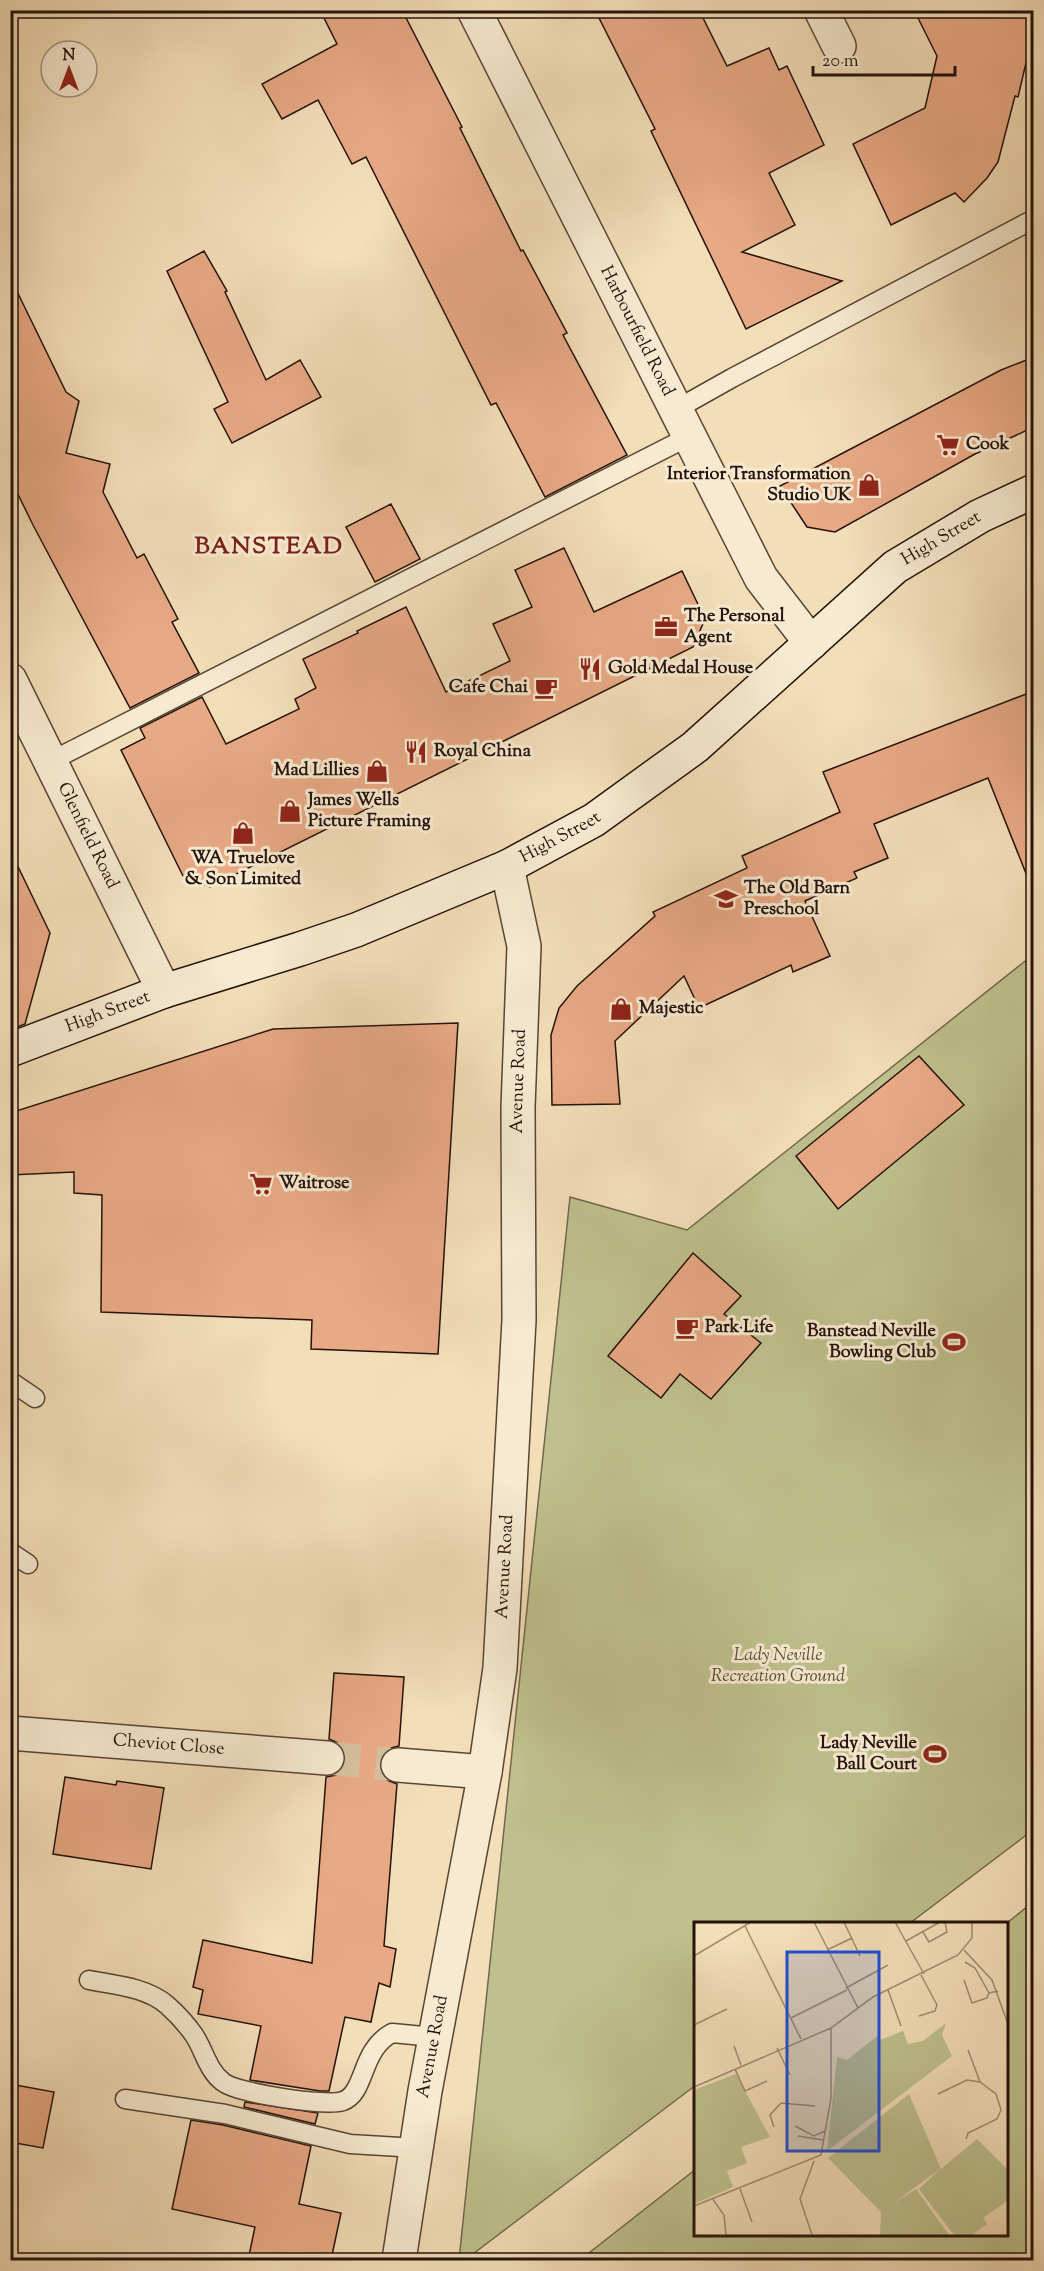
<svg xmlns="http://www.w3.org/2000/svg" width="1044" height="2271" viewBox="0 0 1044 2271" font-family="'Sorts Mill Goudy',serif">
	<rect width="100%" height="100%" fill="#f3deb8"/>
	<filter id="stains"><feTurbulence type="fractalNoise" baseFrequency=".00333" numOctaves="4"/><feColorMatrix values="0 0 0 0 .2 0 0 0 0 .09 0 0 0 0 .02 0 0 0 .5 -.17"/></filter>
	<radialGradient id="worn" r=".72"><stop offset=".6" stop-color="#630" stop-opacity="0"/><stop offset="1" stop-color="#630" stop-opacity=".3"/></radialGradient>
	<g fill="#bec08d" stroke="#71694c" stroke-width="1.5">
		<polygon points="1029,958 1034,966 1033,1830 910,1923 696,1923 696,2085 465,2260 459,2260 570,1197 687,1230"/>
		<polygon points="1033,1902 1033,2260 580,2260 696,2169 696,2234 1006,2234 1007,1923"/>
	</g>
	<g fill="#e8a985" stroke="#24120a" stroke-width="1.5">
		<polygon points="320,10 402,10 462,127 460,128 521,251 523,250 567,333 563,335 627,455 545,497 496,403 491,405 366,157 352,164 318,100 282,119 262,84 337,44"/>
		<polygon points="595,10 699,10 727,66 769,48 779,70 787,66 824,145 769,173 795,225 742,252 842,281 746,329 651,131 655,129"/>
		<polygon points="914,10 1034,10 1034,29 1018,97 1015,96 998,162 987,178 964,202 955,193 891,225 853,144 925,108 937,56"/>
		<polygon points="204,251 227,291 225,292 266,380 300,360 321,397 232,443 214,409 228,402 167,271"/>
		<polygon points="10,277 66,392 79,401 66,453 110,464 103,492 137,558 144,554 178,619 172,622 199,673 130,708 33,525 10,478"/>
		<polygon points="1034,357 1034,427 975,454 835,532 807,527 780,486 1001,370"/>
		<polygon points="391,504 420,559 375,582 346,527"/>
		<polygon points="564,548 594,612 682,571 705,619 693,647 210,887 183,876 121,750 145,738 140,728 202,697 226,744 299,709 295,699 316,688 303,659 358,633 357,631 406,607 446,692 510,661 493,624 532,607 515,570"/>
		<polygon points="1034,691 1034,886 1031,886 988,778 874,824 888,858 854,872 857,878 805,901 830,956 793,972 791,965 699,1008 684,976 615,1041 620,1104 552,1105 551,1035 559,1008 577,986 655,916 653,912 747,868 742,856 840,812 823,772"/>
		<polygon points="10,850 50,933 25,1024 10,1030"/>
		<polygon points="458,1023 438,1354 311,1349 312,1320 101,1312 102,1195 74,1193 74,1172 10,1175 10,1113 273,1029"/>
		<polygon points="919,1056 964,1105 838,1209 796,1156"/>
		<polygon points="693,1253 741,1296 724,1314 761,1343 711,1399 680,1374 661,1398 608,1356"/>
		<polygon points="334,1673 404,1677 399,1746 391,1748 383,1754 379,1764 381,1774 387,1780 397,1784 384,1946 396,1949 390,1987 379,1983 371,2022 345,2017 329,2091 320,2091 250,2080 261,2026 198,2014 203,1990 193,1987 203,1940 312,1963 326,1777 336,1775 342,1769 346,1759 344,1749 338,1743 329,1739"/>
		<polygon points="65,1777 116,1785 117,1781 164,1788 151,1869 53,1854"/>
		<polygon points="10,2084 54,2092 43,2148 10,2142"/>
		<polygon points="245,2102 318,2113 315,2124 244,2107"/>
		<polygon points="191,2120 223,2125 311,2146 299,2204 341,2213 331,2260 248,2260 255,2227 172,2209"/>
	</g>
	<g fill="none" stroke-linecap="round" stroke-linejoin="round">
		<polyline stroke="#d4bf9e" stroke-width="33" stroke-dasharray="33 16" stroke-linecap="butt" points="327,1758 398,1765"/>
		<g stroke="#584536" stroke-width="21">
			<g id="lane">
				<polyline points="675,410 732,378 1034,219"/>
				<polyline points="51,761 688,437"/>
				<polyline points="10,1381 35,1398"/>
				<polyline points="10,1552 28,1564"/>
				<path d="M89,1980c25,5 57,7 78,25 9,8 20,20 27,30 10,15 14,36 29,47 13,11 104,25 120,19 23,-8 17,-51 49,-68l42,4"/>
				<polyline points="125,2099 225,2114 350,2144 417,2148"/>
			</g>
		</g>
		<g stroke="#584536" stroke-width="36">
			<g id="street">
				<path id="s1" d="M474,10l287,568 50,65"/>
				<polyline points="821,10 839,46"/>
				<path id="s2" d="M10,680l154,311"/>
				<path id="s3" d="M10,1733l317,25"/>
				<polyline points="398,1765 485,1772"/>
				<path id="s4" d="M399,2260l26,-169 60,-319 15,-104 19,-348 -1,-213 6,-161 -17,-79"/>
			</g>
		</g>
		<g stroke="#24120a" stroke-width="36">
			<g id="secondary">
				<path id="s5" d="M10,1050l154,-59 136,-42 56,-19 151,-63 87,-47 101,-73 200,-180 85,-51 54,-25"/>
			</g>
		</g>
		<use href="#lane" stroke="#f7ead1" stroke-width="18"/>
		<use href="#street" stroke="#f7ead1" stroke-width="33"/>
		<use href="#secondary" stroke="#f7ead1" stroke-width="33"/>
	</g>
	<defs>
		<g id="supermarket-bare" transform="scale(1.8)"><path d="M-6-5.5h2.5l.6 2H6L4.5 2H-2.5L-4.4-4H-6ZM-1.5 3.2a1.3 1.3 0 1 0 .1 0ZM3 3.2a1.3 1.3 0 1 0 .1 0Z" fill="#8f2418" stroke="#f7ead1" stroke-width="2.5" paint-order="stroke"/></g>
		<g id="shop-bare" transform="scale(1.8)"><path d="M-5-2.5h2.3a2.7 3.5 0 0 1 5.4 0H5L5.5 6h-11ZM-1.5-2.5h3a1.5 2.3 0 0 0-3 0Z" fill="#8f2418" stroke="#f7ead1" stroke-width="2.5" paint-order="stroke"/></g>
		<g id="office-bare" transform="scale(1.8)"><path d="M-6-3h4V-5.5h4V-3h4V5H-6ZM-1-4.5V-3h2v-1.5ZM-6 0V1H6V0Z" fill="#8f2418" stroke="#f7ead1" stroke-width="2.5" paint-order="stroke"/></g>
		<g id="restaurant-bare" transform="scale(1.8)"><path d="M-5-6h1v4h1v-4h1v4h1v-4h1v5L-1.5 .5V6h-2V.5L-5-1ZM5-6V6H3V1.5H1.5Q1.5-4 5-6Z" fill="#8f2418" stroke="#f7ead1" stroke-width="2.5" paint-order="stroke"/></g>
		<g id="cafe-bare" transform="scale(1.8)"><path d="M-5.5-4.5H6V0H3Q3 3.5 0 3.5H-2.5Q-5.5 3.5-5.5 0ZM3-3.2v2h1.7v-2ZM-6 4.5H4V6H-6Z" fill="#8f2418" stroke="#f7ead1" stroke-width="2.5" paint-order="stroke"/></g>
		<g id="school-bare" transform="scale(1.8)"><path d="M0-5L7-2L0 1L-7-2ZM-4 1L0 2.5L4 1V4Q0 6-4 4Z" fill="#8f2418" stroke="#f7ead1" stroke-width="2.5" paint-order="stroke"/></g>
		<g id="stadium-bare" transform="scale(1.8)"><path d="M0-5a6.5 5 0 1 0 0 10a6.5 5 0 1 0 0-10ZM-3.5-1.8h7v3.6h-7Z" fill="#8f2418" stroke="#f7ead1" stroke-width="2.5" paint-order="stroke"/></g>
	</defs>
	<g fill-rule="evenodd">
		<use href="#supermarket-bare" x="948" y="445"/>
		<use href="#shop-bare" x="869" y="485"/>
		<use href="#office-bare" x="666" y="627"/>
		<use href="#restaurant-bare" x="590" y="669"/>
		<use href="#cafe-bare" x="546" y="688"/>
		<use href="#restaurant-bare" x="416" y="752"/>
		<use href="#shop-bare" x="377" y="771"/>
		<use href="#shop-bare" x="290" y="811"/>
		<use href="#shop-bare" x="243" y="833"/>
		<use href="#school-bare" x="726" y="899"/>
		<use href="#shop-bare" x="621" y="1009"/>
		<use href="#supermarket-bare" x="261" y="1184"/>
		<use href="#cafe-bare" x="687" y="1328"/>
		<use href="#stadium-bare" x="954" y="1342"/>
		<use href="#stadium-bare" x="935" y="1754"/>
	</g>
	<g text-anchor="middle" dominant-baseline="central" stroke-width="6" stroke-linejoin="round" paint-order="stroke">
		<g font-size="18" fill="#24120a" stroke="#f7ead1">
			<text stroke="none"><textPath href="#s1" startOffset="360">Harbourfield Road</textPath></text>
			<text stroke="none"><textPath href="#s5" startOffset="1077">High Street</textPath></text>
			<text stroke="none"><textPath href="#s2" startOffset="174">Glenfield Road</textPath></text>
			<text stroke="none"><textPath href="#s5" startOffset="591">High Street</textPath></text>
			<text stroke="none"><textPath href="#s5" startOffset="105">High Street</textPath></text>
			<text stroke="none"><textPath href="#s4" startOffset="1188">Avenue Road</textPath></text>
			<text stroke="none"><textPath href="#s4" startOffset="702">Avenue Road</textPath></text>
			<text stroke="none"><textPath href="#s3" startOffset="159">Cheviot Close</textPath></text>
			<text stroke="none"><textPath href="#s4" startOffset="216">Avenue Road</textPath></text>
		</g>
		<g font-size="18" font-weight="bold" fill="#24120a" stroke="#f7ead1" text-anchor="start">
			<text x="966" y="445">Cook</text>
			<text x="851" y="475" text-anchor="end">Interior Transformation<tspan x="851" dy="21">Studio UK</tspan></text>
			<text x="684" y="617">The Personal<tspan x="684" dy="21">Agent</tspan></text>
			<text x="608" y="669">Gold Medal House</text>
			<text x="528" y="688" text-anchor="end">Cafe Chai</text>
			<text x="434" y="752">Royal China</text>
			<text x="359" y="771" text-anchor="end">Mad Lillies</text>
			<text x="308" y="801">James Wells<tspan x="308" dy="21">Picture Framing</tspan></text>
			<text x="243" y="859" text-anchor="middle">WA Truelove<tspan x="243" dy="21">&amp; Son Limited</tspan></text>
			<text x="744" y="889">The Old Barn<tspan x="744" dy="21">Preschool</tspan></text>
			<text x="639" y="1009">Majestic</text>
			<text x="279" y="1184">Waitrose</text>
			<text x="705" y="1328">Park Life</text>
			<text x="936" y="1332" text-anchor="end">Banstead Neville<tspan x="936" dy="21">Bowling Club</tspan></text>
			<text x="917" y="1744" text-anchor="end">Lady Neville<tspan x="917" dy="21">Ball Court</tspan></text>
		</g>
		<g font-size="18" font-style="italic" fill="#5a4f38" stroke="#f7ead1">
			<text x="778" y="1656">Lady Neville<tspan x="778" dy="21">Recreation Ground</tspan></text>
		</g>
		<g font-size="24" font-weight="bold" letter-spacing="1.5" fill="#7a1f14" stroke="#f7ead1">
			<text x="269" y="547">BANSTEAD</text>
		</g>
	</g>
	<g transform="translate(694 1922)">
		<rect width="314" height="314" fill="#f3deb8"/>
		<path d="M252,101l-4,12 10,21 -125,95 10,-94 10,3 30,-24 3,4 23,-9 5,13 15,-3zM42,152l34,63 -29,10 6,16 -20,8 6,16 -39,17v-114zM215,172l32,75 36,-30 30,30v32l-24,17 4,6 -15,11h-18l-35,-46 21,-20 -48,35 24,-15 33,46h-69l1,-23 -53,-54z" fill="#bec08d"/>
		<path fill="none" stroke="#a08c72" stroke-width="1.5" d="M120,0l44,86M150,0l16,34M201,0l29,52M51,4l56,113M229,10l6,10 18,-10 -2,-10M212,19l34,-19M133,28l25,-12M270,28l28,30 16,44M0,34l57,-34M271,40l10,6 14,25 9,-2M270,58l8,23 15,-5 2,-5M152,66l42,-23M194,68l13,36M225,94l16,-5 2,-6 -16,-30M97,96l56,-28M0,103l33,-16M40,124l7,19M83,126l13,27M274,128l12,32M41,147l10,22 22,-10M0,165l137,-59 42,-31 85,-42 14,-17v-16M244,172l29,-14 13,2 16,12 5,16 -4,9 -29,14 -2,6M101,204l19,10 11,-5M80,205l-4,-12 11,-12 34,3M104,214l25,4M46,267l12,33M18,276l12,17 2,20M0,284l127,-51 10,-57v-70M118,313l-12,-36 14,-38"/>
		<path fill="#1d4ed8" fill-opacity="0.15" stroke="#1d4ed8" stroke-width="3" d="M93,30h92v199h-92z"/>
		<rect width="314" height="314" fill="none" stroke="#24120a" stroke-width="3"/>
	</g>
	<rect width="1044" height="2271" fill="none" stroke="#f3deb8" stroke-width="36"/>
	<rect x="12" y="12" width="1020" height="2247" fill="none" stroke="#24120a" stroke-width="3"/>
	<rect x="18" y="18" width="1008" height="2235" fill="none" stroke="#24120a" stroke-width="1.5"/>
	<g transform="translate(69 69)"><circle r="28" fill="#f7ead1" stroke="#a39481" stroke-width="1.5"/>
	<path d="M0-4.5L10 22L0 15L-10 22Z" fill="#8f2418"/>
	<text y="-9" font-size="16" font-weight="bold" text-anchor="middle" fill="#24120a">N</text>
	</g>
	<path d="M813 66v9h142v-9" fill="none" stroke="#24120a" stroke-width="3"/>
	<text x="822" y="66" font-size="18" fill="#24120a" stroke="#f7ead1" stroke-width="4.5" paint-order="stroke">20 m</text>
	<rect width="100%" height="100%" filter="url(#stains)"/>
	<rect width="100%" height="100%" fill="url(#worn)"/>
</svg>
